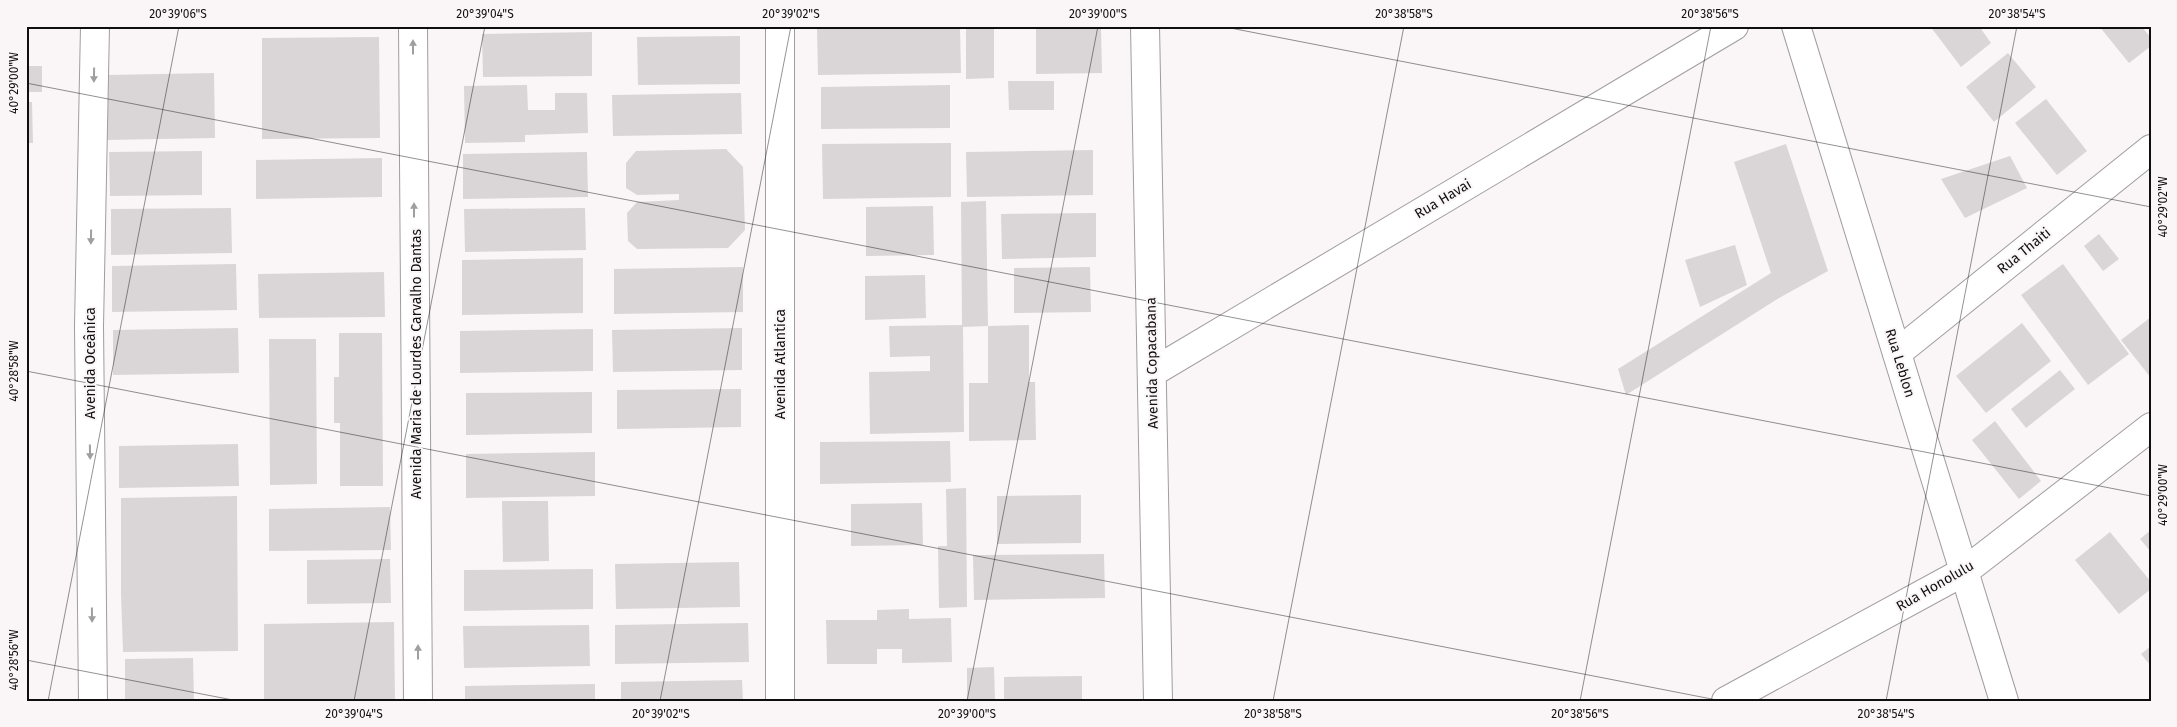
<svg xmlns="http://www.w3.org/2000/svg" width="2177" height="727" viewBox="0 0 2177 727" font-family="'Fira Sans',sans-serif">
	<rect width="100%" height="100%" fill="#faf5f6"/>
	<g fill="#dad6d8">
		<polygon points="966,26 994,26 994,78 966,79"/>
		<polygon points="1930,26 1979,26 1991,43 1961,67"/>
		<polygon points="2099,26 2141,26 2151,38 2151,46 2129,63"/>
		<polygon points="960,28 961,73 818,75 817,29"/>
		<polygon points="1101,28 1102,73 1036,74 1036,29"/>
		<polygon points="592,32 592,76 483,77 482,34"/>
		<polygon points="740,36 740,84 638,85 637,37"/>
		<polygon points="379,37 380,138 262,139 262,38"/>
		<polygon points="2008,53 2036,87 1994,122 1966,87"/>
		<rect x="26" y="66" width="16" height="26"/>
		<polygon points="214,73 215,138 106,140 106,75"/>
		<polygon points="1008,81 1054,81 1054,110 1009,110"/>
		<polygon points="527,85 528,110 555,110 555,93 587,93 588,133 525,135 525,142 465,143 464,86"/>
		<polygon points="950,85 950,128 821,129 821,87"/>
		<polygon points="741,93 742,134 613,136 612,95"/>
		<polygon points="2046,99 2087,151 2057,175 2015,123"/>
		<polygon points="26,102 32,102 33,143 26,143"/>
		<polygon points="951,143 951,197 823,199 822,144"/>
		<polygon points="1786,144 1828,271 1779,298 1626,395 1618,369 1771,273 1734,162"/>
		<polygon points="726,149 743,167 745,230 728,248 637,249 628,241 627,213 637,202 679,200 679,194 637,195 626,188 626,163 636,151"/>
		<polygon points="1093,150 1093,195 967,197 966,152"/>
		<polygon points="202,151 202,195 110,196 109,152"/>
		<polygon points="587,152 588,197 463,199 463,154"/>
		<polygon points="2010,156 2027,188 1965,218 1941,179"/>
		<polygon points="382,158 382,197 256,199 256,160"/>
		<polygon points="986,201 988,326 963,327 964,432 870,434 869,372 930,371 930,356 890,357 889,326 962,325 961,202"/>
		<polygon points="933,206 934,255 866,256 866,207"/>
		<polygon points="231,208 232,253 111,255 111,209"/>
		<polygon points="585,208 586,250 465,252 464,209"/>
		<polygon points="1096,213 1096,257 1002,259 1001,214"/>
		<polygon points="2099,234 2119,259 2103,271 2084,246"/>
		<polygon points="1735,245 1747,285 1700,307 1685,260"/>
		<polygon points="583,258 583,313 462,315 462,260"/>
		<polygon points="236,264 237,310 112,312 112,266"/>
		<polygon points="2063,264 2129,354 2088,385 2021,295"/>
		<polygon points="743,267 743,312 614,314 614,269"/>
		<polygon points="1090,267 1091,312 1014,313 1014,268"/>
		<polygon points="384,272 385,317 259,318 258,274"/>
		<polygon points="925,275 926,318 865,320 865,276"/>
		<polygon points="2151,317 2151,378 2121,340"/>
		<polygon points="2022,323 2051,361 1986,413 1956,376"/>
		<polygon points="1029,325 1029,382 1035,382 1036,440 969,441 969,383 988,383 988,326"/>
		<polygon points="238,328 239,373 113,375 113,330"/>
		<polygon points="742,328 742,370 613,372 612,330"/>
		<polygon points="593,329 593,371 460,373 460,331"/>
		<polygon points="339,333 382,333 383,486 340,486 340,423 334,423 334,377 339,377"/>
		<polygon points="269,339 316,339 317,484 270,485"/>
		<polygon points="2060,370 2075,389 2026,428 2011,409"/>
		<polygon points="741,389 741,427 617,429 617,390"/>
		<polygon points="592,392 592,433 466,435 466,393"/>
		<polygon points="1995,421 2041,481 2019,499 1972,440"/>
		<polygon points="950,441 951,482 820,484 820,442"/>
		<polygon points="238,444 239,486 119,488 119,446"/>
		<polygon points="595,452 595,496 466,498 466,454"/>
		<polygon points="966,488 967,607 939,608 938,546 947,546 946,489"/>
		<polygon points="1081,495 1081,543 997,544 997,496"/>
		<polygon points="237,496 238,651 123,652 121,594 121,498"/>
		<polygon points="502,501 548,501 549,561 503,562"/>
		<polygon points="922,503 923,545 851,546 851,504"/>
		<polygon points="390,507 391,550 269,551 269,509"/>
		<polygon points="2151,530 2151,552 2140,539"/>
		<polygon points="2110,532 2151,582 2151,589 2119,614 2075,560"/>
		<polygon points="1104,554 1105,598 974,600 973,555"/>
		<polygon points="390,559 391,603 307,604 307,560"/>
		<polygon points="739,562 740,607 616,609 615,564"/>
		<polygon points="593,569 593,609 464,611 464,570"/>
		<polygon points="909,609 909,619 951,618 952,662 902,663 902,649 877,649 877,664 827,664 826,620 877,620 877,610"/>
		<polygon points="394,622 395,701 264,701 264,624"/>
		<polygon points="748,623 749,662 615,664 615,625"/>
		<polygon points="589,625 590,666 464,668 463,626"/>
		<polygon points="2151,646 2151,666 2141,654"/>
		<polygon points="193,658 194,701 125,701 125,659"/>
		<polygon points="994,667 995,701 967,701 967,668"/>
		<polygon points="1082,676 1082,701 1004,701 1004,677"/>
		<polygon points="742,680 743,701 621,701 621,682"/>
		<polygon points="595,684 595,701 465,701 465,686"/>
	</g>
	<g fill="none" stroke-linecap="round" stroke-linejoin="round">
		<g stroke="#a19d9d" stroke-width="30">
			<g id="minor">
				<polyline points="413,26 418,701"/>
				<polyline points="780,26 780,701"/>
				<polyline points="1145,26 1158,701"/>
				<polyline points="1796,26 2004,701"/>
				<polyline points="1897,353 2151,149"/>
				<polyline points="1153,372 1734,26"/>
				<polyline points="93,701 89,326 95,26"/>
				<polyline points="1726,701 1965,571 2151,427"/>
			</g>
		</g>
		<use href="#minor" stroke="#fff" stroke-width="28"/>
	</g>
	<defs><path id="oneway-solid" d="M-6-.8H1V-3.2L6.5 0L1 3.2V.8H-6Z" transform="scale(1.25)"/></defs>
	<g fill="#9f9f9f">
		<use href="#oneway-solid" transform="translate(413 47) rotate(-90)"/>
		<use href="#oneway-solid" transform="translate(94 75) rotate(91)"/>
		<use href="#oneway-solid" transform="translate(414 210) rotate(-90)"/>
		<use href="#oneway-solid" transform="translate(91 237) rotate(91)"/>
		<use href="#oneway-solid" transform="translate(90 452) rotate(89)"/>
		<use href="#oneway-solid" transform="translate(92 615) rotate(89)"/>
		<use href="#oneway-solid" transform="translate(418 652) rotate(-90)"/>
	</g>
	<path fill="none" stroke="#100f0f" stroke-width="1" stroke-opacity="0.45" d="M1220,26l931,181M26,83l2125,413M26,371l1696,330M26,660l212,41M48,701l131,-675M354,701l131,-675M660,701l131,-675M967,701l131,-675M1273,701l131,-675M1580,701l131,-675M1886,701l131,-675"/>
	<g text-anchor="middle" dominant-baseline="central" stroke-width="4" stroke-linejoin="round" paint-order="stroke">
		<g font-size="14" fill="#100f0f" stroke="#faf5f6">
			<text transform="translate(1443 199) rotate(-31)">Rua Havai</text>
			<text transform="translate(2024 251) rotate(-39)">Rua Thaiti</text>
			<text transform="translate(90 363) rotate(-90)">Avenida Oceânica</text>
			<text transform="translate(1152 363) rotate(-91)">Avenida Copacabana</text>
			<text transform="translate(1900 363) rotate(73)">Rua Leblon</text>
			<text transform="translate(416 364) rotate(-90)">Avenida Maria de Lourdes Carvalho Dantas</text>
			<text transform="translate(780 364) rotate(-90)">Avenida Atlantica</text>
			<text transform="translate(1935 586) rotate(-30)">Rua Honolulu</text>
		</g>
	</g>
	<rect width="2177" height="727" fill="none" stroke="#faf5f6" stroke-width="55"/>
	<rect x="28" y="28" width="2122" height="672" fill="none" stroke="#100f0f" stroke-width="2"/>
	<g font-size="12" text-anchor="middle" fill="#100f0f">
		<text x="178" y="18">20°39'06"S</text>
		<text x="485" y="18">20°39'04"S</text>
		<text x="791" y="18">20°39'02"S</text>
		<text x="1098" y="18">20°39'00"S</text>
		<text x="1404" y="18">20°38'58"S</text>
		<text x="1710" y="18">20°38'56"S</text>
		<text x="2017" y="18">20°38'54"S</text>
		<text transform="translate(14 83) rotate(-90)" y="4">40°29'00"W</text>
		<text transform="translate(2163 207) rotate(-90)" y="4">40°29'02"W</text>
		<text transform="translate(14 371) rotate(-90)" y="4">40°28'58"W</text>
		<text transform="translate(2163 495) rotate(-90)" y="4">40°29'00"W</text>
		<text transform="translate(14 660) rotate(-90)" y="4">40°28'56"W</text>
		<text x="354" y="718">20°39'04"S</text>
		<text x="661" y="718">20°39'02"S</text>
		<text x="967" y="718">20°39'00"S</text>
		<text x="1273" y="718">20°38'58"S</text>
		<text x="1580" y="718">20°38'56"S</text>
		<text x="1886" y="718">20°38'54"S</text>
	</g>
</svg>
